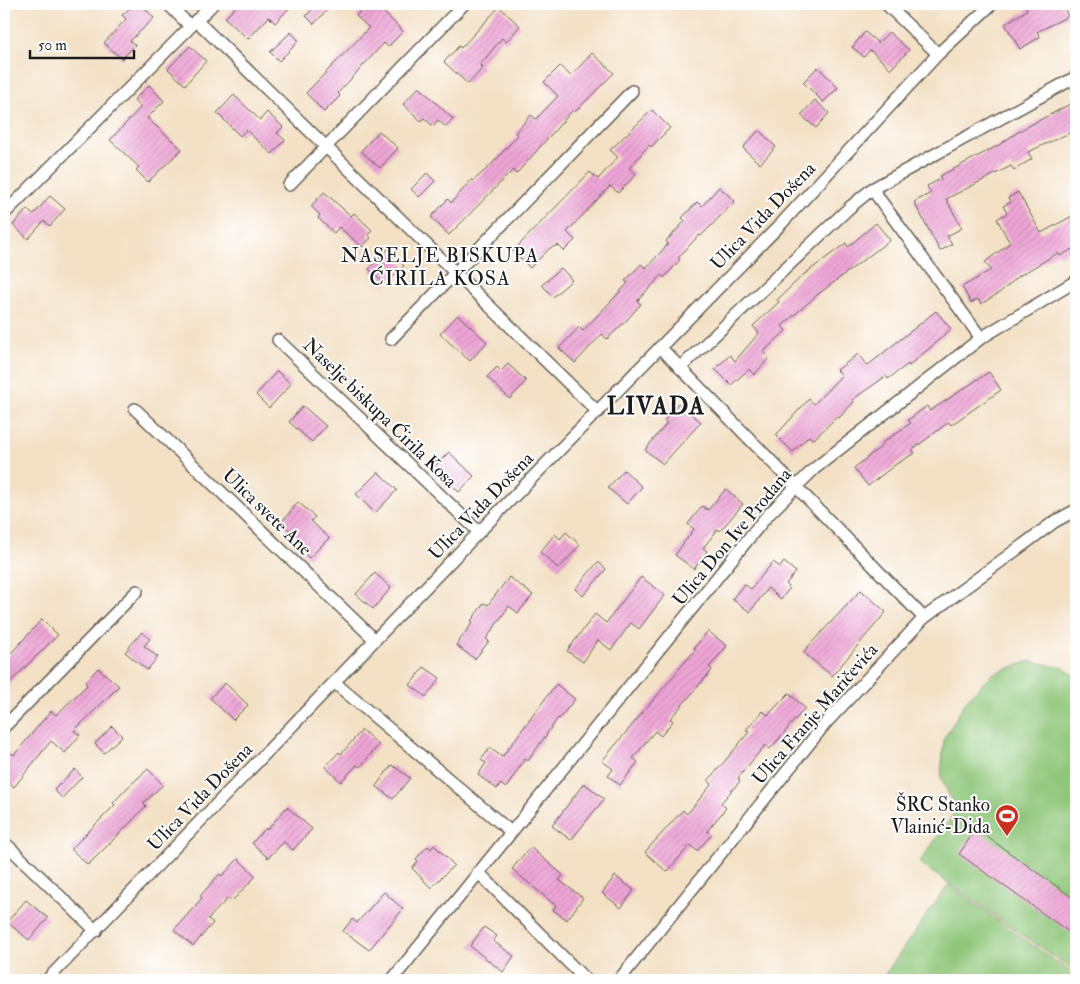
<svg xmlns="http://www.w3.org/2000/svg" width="1080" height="984" viewBox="0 0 1080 984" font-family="'IM FELL Double Pica',serif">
	<defs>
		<pattern id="building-hatch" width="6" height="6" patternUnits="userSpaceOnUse" patternTransform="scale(1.25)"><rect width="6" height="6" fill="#efa6d7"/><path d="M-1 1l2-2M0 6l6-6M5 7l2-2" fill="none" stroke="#cc8eb8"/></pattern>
	</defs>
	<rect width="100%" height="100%" fill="#fff"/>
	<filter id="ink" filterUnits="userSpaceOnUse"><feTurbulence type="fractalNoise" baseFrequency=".02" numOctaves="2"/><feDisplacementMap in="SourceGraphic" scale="10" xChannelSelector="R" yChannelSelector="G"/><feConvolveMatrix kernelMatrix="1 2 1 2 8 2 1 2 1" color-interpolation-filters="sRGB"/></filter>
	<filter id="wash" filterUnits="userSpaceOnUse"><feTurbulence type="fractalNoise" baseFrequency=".0096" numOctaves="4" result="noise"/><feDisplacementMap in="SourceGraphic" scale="20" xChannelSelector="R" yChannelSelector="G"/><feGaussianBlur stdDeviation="1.12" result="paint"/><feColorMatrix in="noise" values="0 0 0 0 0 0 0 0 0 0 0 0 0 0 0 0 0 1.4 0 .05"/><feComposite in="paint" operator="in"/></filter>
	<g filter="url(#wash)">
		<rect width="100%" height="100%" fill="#f3e0c5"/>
		<g fill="#8fc679" stroke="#56714a">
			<polygon points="1030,661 1064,668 1076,677 1076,972 919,863 956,811 941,777 944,739 965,702 992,674"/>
			<polygon points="948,885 1076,976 1076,980 881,980"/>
		</g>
		<g id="blocks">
			<g fill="url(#building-hatch)">
				<polygon points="135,4 141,4 154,18 130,41 135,45 122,59 104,43 126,19 122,15"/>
				<polygon points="238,4 293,4 275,23 269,17 248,39 225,18"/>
				<polygon points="317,4 333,4 314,24 306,16"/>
				<polygon points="367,4 375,4 403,31 388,47 384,43 338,93 340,96 324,112 306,93 369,28 356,16"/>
				<polygon points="1024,4 1062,4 1068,16 1037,32 1040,37 1020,49 1005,24 1027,10"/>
				<polygon points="499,7 520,26 506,42 502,38 480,65 483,68 468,84 444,62 459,46 461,48"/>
				<polygon points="291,32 299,41 279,61 270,52"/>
				<polygon points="865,32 878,43 889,32 909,50 891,69 870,50 864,57 852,47"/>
				<polygon points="190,46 206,61 185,85 168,69"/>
				<polygon points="592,53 614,73 575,112 573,110 516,174 513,170 449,235 431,217 448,199 451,203 472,179 473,181 490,166 518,135 515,133 531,115 536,119 558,96 544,82 560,66 571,76"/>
				<polygon points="818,67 838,88 823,102 803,82"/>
				<polygon points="149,85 164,101 147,118 182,149 148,182 136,170 139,167 110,140 141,107 134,100"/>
				<polygon points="419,87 453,119 446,127 438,120 433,126 424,118 421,121 403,104"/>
				<polygon points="234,95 260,120 267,112 283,127 277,133 285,140 272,154 246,130 240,136 217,113"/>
				<polygon points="815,100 829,113 816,128 801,115"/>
				<polygon points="1076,101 1076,130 1028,152 1032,159 1014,170 1011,166 946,199 962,228 947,236 952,244 940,251 914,202 931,193 927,186 941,179 940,176 999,145 1021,130"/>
				<polygon points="652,110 670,128 651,147 649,145 629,168 636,174 618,193 610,186 567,232 575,240 564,251 558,245 550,248 530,268 513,251 590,172 598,179 618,157 610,150"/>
				<polygon points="759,130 776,147 760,164 743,148"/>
				<polygon points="379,131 398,148 380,168 361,151"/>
				<polygon points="427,173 435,181 419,197 411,189"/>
				<polygon points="719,187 735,201 701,236 699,235 678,258 680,260 664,278 662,275 637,301 641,304 626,321 607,339 602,334 575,363 559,348 579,327 583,331 628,283 625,281 641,264 646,268 668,244 666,241 685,221 682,218 697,202 702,206"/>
				<polygon points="324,192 351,216 354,213 372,230 368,235 371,238 362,247 339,227 334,233 318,218 320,215 311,206"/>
				<polygon points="1018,192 1041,233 1076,214 1076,247 1060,256 1058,253 1019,276 999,293 981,304 978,299 971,303 962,287 991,270 985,262 1010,243 997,219 1007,213 1003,206 1011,202 1008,198"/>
				<polygon points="50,196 65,209 50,226 44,221 28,239 13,225 27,209 33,215"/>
				<polygon points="876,223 890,240 817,295 782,326 786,331 763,352 769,358 754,375 749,369 731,385 715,369 730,355 735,361 759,333 753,326 779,302 777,300 802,276 846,243 848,247"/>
				<polygon points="388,249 404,266 385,285 369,269"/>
				<polygon points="561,268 572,280 553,297 542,285"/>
				<polygon points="936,311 951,329 909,366 908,364 888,379 886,376 852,400 854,402 839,418 837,417 813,440 809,436 793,452 776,435 809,399 814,404 842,375 837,370 858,354 867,366"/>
				<polygon points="458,315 487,342 470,361 440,334"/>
				<polygon points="508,364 526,381 510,399 487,377 497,367 501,371"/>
				<polygon points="277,371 291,384 269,408 256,395"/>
				<polygon points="989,372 1001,390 951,425 949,422 912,450 915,453 896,464 868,486 854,468 883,445 882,443 911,423 908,420 927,406 930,411"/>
				<polygon points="678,403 701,422 663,464 645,450 667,423 664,421"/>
				<polygon points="303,406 326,426 312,442 289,422"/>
				<polygon points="449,452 474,476 459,492 433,468"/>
				<polygon points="624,470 642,487 627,504 608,488"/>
				<polygon points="378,472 397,490 375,513 356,494"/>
				<polygon points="726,489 743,504 720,531 718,529 703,548 707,551 694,569 675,555 694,529 688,524 702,506 708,510"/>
				<polygon points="298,502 315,517 311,521 329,538 309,558 296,545 301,540 281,523"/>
				<polygon points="566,532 580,545 559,569 540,552 555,534 560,539"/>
				<polygon points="598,562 606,569 583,596 575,589"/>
				<polygon points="773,562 780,567 784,562 796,572 786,584 790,588 781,599 768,588 750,612 732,599 744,584 751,589"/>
				<polygon points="375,573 391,588 373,609 356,594"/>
				<polygon points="509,577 533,595 518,613 509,606 486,639 489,641 475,659 456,645 473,622 471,621 484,603 488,605"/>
				<polygon points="641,577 665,595 639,629 631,623 611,650 598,640 583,662 567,651 595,614 606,623"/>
				<polygon points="861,590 886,612 832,676 803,652"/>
				<polygon points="42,619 58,635 4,688 4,661"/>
				<polygon points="708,631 727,646 709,667 712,670 670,719 673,721 661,736 655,731 633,758 638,762 620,785 608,776 613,769 602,761 696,649 694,648"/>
				<polygon points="142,632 150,639 144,646 158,657 147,670 125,652"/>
				<polygon points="424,667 440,678 426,697 410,685"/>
				<polygon points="98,668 119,686 74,731 80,735 65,753 51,741 14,787 4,778 4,761 12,753 14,755 51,711 56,715 87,685 85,683"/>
				<polygon points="225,683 248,705 233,720 210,698"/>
				<polygon points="556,684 575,699 559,719 558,718 528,761 525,759 506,788 500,784 497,789 478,775 486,763 481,760 490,748 502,757"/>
				<polygon points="789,693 805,708 770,749 765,745 738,778 740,781 721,803 726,808 707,831 711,835 697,851 690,845 667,872 645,852 683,810 687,814 712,784 708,781 749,732 746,730 762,711 768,715"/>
				<polygon points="112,726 122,736 104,753 95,744"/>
				<polygon points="362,730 379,745 360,767 357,765 341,782 325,767 339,752 341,754"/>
				<polygon points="392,765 410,778 393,799 376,786"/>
				<polygon points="75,769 82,777 62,798 54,790"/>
				<polygon points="148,769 163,785 143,803 146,806 132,821 88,865 71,849 115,805 113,803 127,788"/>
				<polygon points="584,783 604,799 571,840 552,826"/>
				<polygon points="287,807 312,829 293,850 284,842 268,858 252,843 266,828 267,830"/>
				<polygon points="976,829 1076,900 1076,937 959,854"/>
				<polygon points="434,845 454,865 431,888 412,868 418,861 416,859 428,846 431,849"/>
				<polygon points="530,847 563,875 559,880 583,898 567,920 553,910 556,906 512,869"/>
				<polygon points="238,859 256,876 232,901 228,898 208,919 213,923 193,946 174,930 202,898 200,896 220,874 222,876"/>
				<polygon points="615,876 634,890 621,908 602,893"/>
				<polygon points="384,892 403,909 369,950 343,931 352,919 357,923"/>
				<polygon points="26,900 48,918 29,940 7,922"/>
				<polygon points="484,927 497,936 493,941 514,956 503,972 470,946"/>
			</g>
		</g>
	</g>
	<g filter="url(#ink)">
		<use href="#blocks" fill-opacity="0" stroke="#676157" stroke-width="1"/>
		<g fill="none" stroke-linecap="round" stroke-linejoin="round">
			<g stroke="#676157" stroke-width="14">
				<g id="street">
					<polyline points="168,4 190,26"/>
					<polyline points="886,4 938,54"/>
					<polyline points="196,20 598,412"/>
					<polyline points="289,185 464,4"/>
					<polyline points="872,189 981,338"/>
					<polyline points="4,214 213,4"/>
					<polyline points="391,339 632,91"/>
					<polyline points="278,340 479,532"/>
					<polyline points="660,347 924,618"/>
					<polyline points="680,368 849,208 872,189 1076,77"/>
					<polyline points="135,409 375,640"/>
					<polyline points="335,683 511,832"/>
					<polyline points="4,727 137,591"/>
					<polyline points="4,842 96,931"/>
					<polyline points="478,872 586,980"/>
					<polyline points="47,980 479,532 781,224 938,54 992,4"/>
					<polyline points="392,980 766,517 814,469 981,338 1076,281"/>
					<polyline points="619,980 825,724 924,618 1054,522 1076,510"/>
				</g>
			</g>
			<use href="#street" stroke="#fff" stroke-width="11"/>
		</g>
	</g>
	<defs>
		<g id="stadium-pin" transform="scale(1.25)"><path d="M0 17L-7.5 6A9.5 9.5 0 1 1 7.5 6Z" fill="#c8321e" stroke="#fff"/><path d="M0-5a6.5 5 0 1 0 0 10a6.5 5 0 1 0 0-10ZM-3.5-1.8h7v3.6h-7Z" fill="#fff"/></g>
	</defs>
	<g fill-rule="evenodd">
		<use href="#stadium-pin" x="1007" y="816"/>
	</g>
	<g text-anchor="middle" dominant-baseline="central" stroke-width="4" stroke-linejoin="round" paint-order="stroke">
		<g font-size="19" fill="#1c1c1c" stroke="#fff">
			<text transform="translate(763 216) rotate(-46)">Ulica Vida Došena</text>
			<text transform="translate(380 413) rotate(44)">Naselje biskupa Ćirila Kosa</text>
			<text transform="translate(481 506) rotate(-46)">Ulica Vida Došena</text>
			<text transform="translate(267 512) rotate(44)">Ulica svete Ane</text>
			<text transform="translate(732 537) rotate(-50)">Ulica Don Ive Prodana</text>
			<text transform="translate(815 714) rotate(-49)">Ulica Franje Maričevića</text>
			<text transform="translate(200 797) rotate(-46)">Ulica Vida Došena</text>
		</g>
		<g font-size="19" fill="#1c1c1c" stroke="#fff" text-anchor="end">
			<text x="990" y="805">ŠRC Stanko<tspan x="990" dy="22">Vlainić-Dida</tspan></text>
		</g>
		<g font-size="20" letter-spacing="1" fill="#1c1c1c" stroke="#fff">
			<text x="440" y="255">NASELJE BISKUPA<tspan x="440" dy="23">ĆIRILA KOSA</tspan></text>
		</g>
		<g font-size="24" font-weight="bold" letter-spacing="1" fill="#1c1c1c" stroke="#fff">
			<text x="656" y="406">LIVADA</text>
		</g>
	</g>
	<rect width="1080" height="984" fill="none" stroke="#fff" stroke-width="20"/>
	<path d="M30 50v8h104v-8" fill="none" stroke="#1c1c1c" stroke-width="2.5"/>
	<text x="38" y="50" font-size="15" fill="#1c1c1c" stroke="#ffffff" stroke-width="4" paint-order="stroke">50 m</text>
</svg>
